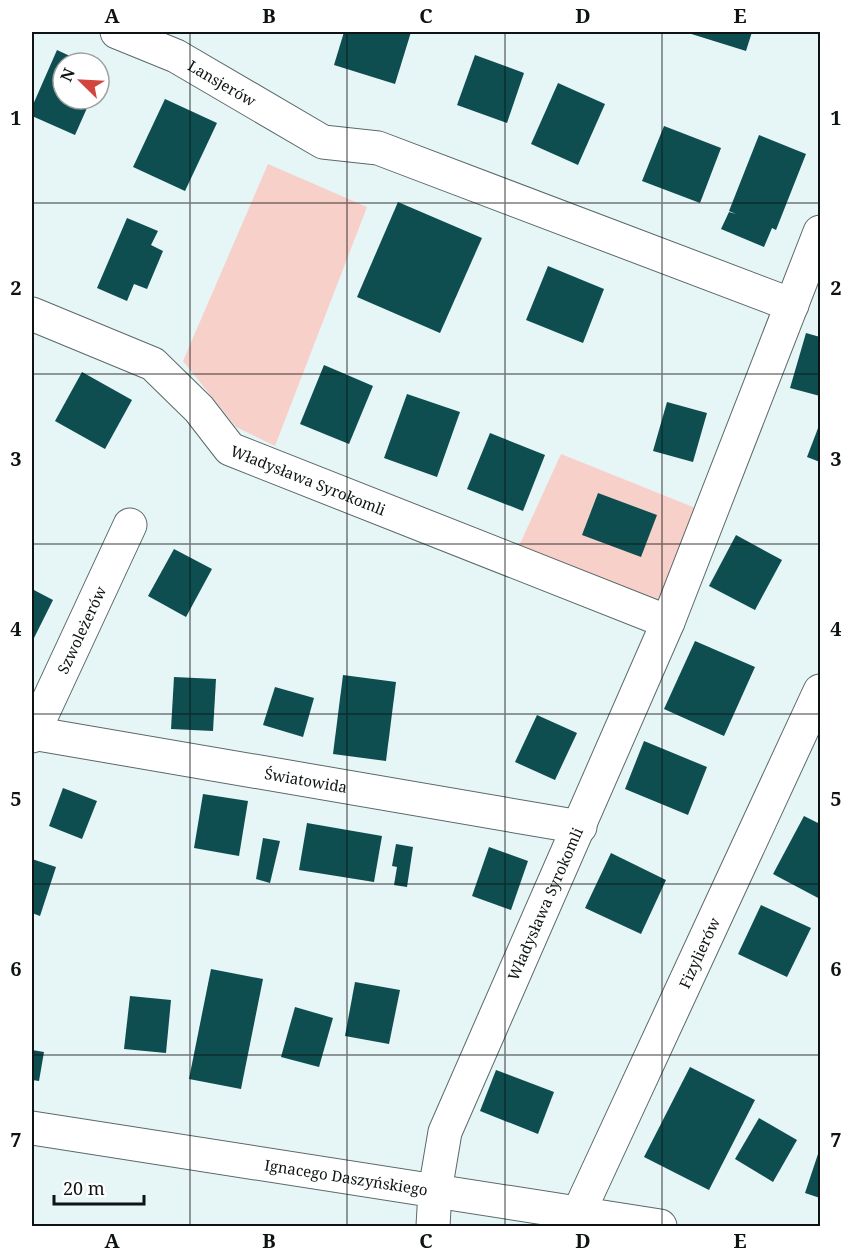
<svg xmlns="http://www.w3.org/2000/svg" width="852" height="1258" viewBox="0 0 852 1258" font-family="'Noto Serif',serif">
	<rect width="100%" height="100%" fill="#e6f5f6"/>
	<g fill="#f8d0ca">
		<polygon points="268,164 367,207 275,446 236,427 183,361"/>
		<polygon points="561,454 698,509 660,604 519,546"/>
	</g>
	<g fill="#0e4e50">
		<polygon points="344,32 411,32 395,84 334,65"/>
		<polygon points="685,32 752,32 746,51"/>
		<polygon points="57,50 85,63 63,63 63,99 91,99 75,135 32,116 32,107"/>
		<polygon points="475,55 524,73 507,123 457,105"/>
		<polygon points="558,83 605,104 578,165 531,144"/>
		<polygon points="165,99 217,123 185,191 133,167"/>
		<polygon points="664,126 721,148 700,203 642,181"/>
		<polygon points="759,135 806,154 776,230 772,228 764,247 721,229 729,212 736,214 729,211"/>
		<polygon points="398,202 482,238 440,333 357,297"/>
		<polygon points="127,218 158,231 151,245 163,251 147,289 134,284 127,301 97,288"/>
		<polygon points="548,266 604,289 583,343 526,320"/>
		<polygon points="806,333 820,337 820,396 790,388"/>
		<polygon points="324,365 373,386 349,444 300,424"/>
		<polygon points="82,372 132,400 105,449 55,421"/>
		<polygon points="407,394 460,412 437,477 384,458"/>
		<polygon points="667,402 707,413 693,462 653,451"/>
		<polygon points="820,423 820,462 807,457"/>
		<polygon points="490,433 545,455 523,511 467,489"/>
		<polygon points="598,493 657,515 641,557 582,535"/>
		<polygon points="736,535 782,560 755,610 709,586"/>
		<polygon points="174,549 212,569 186,617 148,596"/>
		<polygon points="32,589 53,600 32,642"/>
		<polygon points="695,641 755,667 724,736 664,709"/>
		<polygon points="343,675 396,682 386,761 333,754"/>
		<polygon points="174,677 216,679 213,731 171,729"/>
		<polygon points="275,687 314,698 303,737 263,725"/>
		<polygon points="537,715 577,733 555,780 515,762"/>
		<polygon points="644,741 707,767 688,815 625,789"/>
		<polygon points="63,788 97,801 82,839 49,826"/>
		<polygon points="203,794 248,801 239,856 194,848"/>
		<polygon points="804,816 820,824 820,899 773,874"/>
		<polygon points="307,823 382,836 374,882 299,870"/>
		<polygon points="263,838 280,841 270,883 256,879"/>
		<polygon points="396,844 413,847 407,887 394,885 397,867 392,866"/>
		<polygon points="489,847 528,861 511,910 472,896"/>
		<polygon points="611,853 666,880 641,934 585,908"/>
		<polygon points="32,859 56,867 40,916 32,913"/>
		<polygon points="761,905 811,928 787,977 738,954"/>
		<polygon points="211,969 263,979 241,1089 189,1079"/>
		<polygon points="355,982 400,990 389,1044 345,1036"/>
		<polygon points="130,996 171,1000 166,1053 124,1049"/>
		<polygon points="295,1007 333,1018 319,1067 281,1057"/>
		<polygon points="32,1050 44,1052 39,1081 32,1080"/>
		<polygon points="690,1067 755,1100 709,1190 644,1157"/>
		<polygon points="496,1070 554,1092 538,1134 480,1111"/>
		<polygon points="759,1118 797,1140 773,1182 735,1159"/>
		<polygon points="820,1148 820,1198 805,1193"/>
	</g>
	<g fill="none" stroke-linecap="round" stroke-linejoin="round">
		<g stroke="#5b6969" stroke-width="35">
			<g id="minor">
				<path id="s1" d="M117,32l59,24 147,86 55,6 414,157"/>
				<path id="s2" d="M32,314l121,50 46,45 31,40 438,173"/>
				<path id="s3" d="M32,733l548,94"/>
				<path id="s4" d="M32,736l98,-211"/>
				<path id="s5" d="M32,1128l628,98"/>
				<path id="s6" d="M578,1214l242,-523"/>
				<path id="s7" d="M433,1226l2,-35 10,-59 223,-510 152,-390"/>
			</g>
		</g>
		<use href="#minor" stroke="#fff" stroke-width="33"/>
	</g>
	<path fill="none" stroke="#0e1313" stroke-width="1.5" stroke-opacity="0.55" d="M190,32v1194M347,32v1194M505,32v1194M662,32v1194M32,203h788M32,374h788M32,544h788M32,714h788M32,884h788M32,1055h788"/>
	<g text-anchor="middle" dominant-baseline="central" stroke-width="6" stroke-linejoin="round" paint-order="stroke">
		<g font-size="15" fill="#0e1313" stroke="#fff">
			<text stroke="none"><textPath href="#s1" startOffset="117">Lansjerów</textPath></text>
			<text stroke="none"><textPath href="#s2" startOffset="330">Władysława Syrokomli</textPath></text>
			<text stroke="none"><textPath href="#s4" startOffset="117">Szwoleżerów</textPath></text>
			<text stroke="none"><textPath href="#s3" startOffset="278">Światowida</textPath></text>
			<text stroke="none"><textPath href="#s7" startOffset="344">Władysława Syrokomli</textPath></text>
			<text stroke="none"><textPath href="#s6" startOffset="288">Fizylierów</textPath></text>
			<text stroke="none"><textPath href="#s5" startOffset="318">Ignacego Daszyńskiego</textPath></text>
		</g>
	</g>
	<rect width="852" height="1258" fill="none" stroke="#ffffff" stroke-width="66"/>
	<g transform="translate(81 81) rotate(294)"><circle r="28" fill="#ffffff" stroke="#9fa1a1" stroke-width="1.5"/>
	<path d="M0-4.5L10 22L0 15L-10 22Z" fill="#d2443c"/>
	<text y="-9" font-size="16" font-weight="bold" text-anchor="middle" fill="#0e1313">N</text>
	</g>
	<path d="M54 1195v9h90v-9" fill="none" stroke="#0e1313" stroke-width="3"/>
	<text x="63" y="1195" font-size="18" fill="#0e1313" stroke="#ffffff" stroke-width="4.5" paint-order="stroke">20 m</text>
	<rect x="33" y="33" width="786" height="1192" fill="none" stroke="#0e1313" stroke-width="2"/>
	<g font-size="20" text-anchor="middle" font-weight="bold" fill="#0e1313">
		<text x="112" y="23">A</text>
		<text x="269" y="23">B</text>
		<text x="426" y="23">C</text>
		<text x="583" y="23">D</text>
		<text x="740" y="23">E</text>
		<text x="16" y="125">1</text>
		<text x="836" y="125">1</text>
		<text x="16" y="295">2</text>
		<text x="836" y="295">2</text>
		<text x="16" y="466">3</text>
		<text x="836" y="466">3</text>
		<text x="16" y="636">4</text>
		<text x="836" y="636">4</text>
		<text x="16" y="806">5</text>
		<text x="836" y="806">5</text>
		<text x="16" y="976">6</text>
		<text x="836" y="976">6</text>
		<text x="16" y="1147">7</text>
		<text x="836" y="1147">7</text>
		<text x="112" y="1248">A</text>
		<text x="269" y="1248">B</text>
		<text x="426" y="1248">C</text>
		<text x="583" y="1248">D</text>
		<text x="740" y="1248">E</text>
	</g>
</svg>
